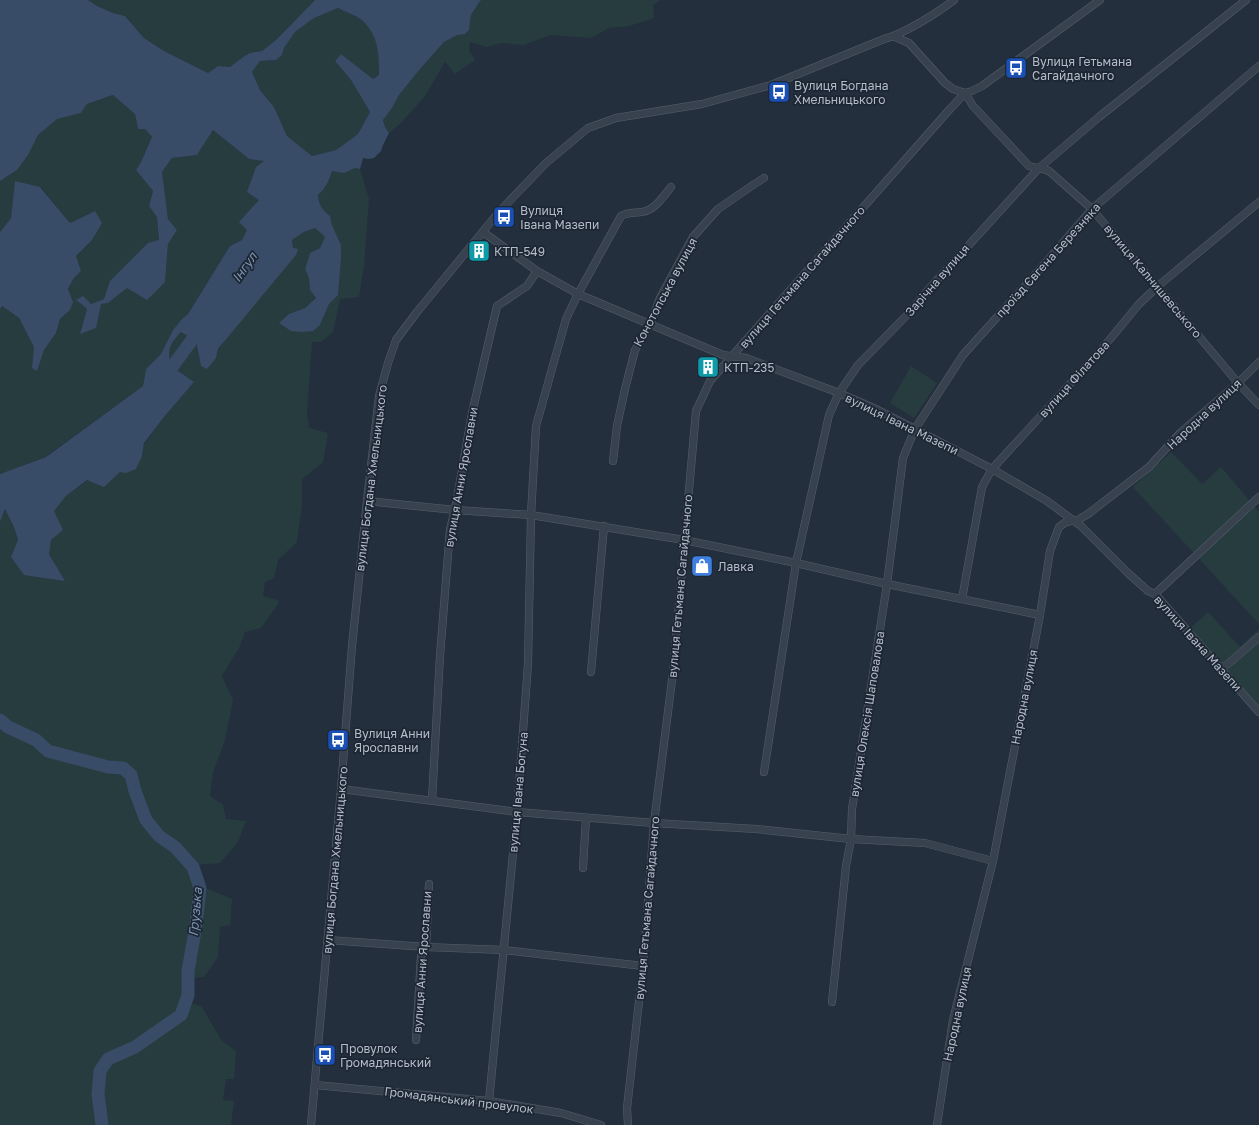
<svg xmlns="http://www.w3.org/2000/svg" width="1259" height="1125" viewBox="0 0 1259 1125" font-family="'Golos Text',sans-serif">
	<rect width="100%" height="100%" fill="#242f3e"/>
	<g fill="#263c3f">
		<polygon points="88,0 315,0 276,40 262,51 250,53 243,57 230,67 218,66 208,73 164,51 144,38 125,16 113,13 97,6"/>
		<polygon points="482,0 660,0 653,5 654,18 629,26 609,28 591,38 551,35 523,45 501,43 487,47 470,42 469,50 475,60 455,74 445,62 425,96 401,123 389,133 385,127 383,120 392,108 399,95 420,69 444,42 457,34 465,34 469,30 471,15 480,1"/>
		<path d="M338,8c7,4 18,7 25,13 17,15 16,33 16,55l-6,3 -32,-25 -6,7 16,19 19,32 -12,22 -22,16 -24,6 -25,-20 -13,-29 -14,-17 -8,-18 8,-11 16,-1 6,-5 2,-7 11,-16 19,-14z"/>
		<path d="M114,95l21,19 3,15h7l7,8 -11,25 -5,8 17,21 -4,15 8,11 2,23 -48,41 -7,18 -13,5 -15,-4 11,9 -7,25 21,-30 7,-1 19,-15 38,-6 3,-38 9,-14 -9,-11 -6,-47 10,-14 25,-3 16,-25 36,29 15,2 -4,39 -13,30 -5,10 -12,6 -42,68 -7,6 -8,10 -12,24 -15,15 -3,17 -98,71 -45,17v-165l2,-3 17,12 15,29 -1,21 4,2 7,-20 12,-17 4,-14 10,-9c-2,-20 -4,-24 11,-39l-5,-15 16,-16 3,-29 -25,12 -29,-36 -28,17 -2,14 -11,14v-51l17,-11 11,-15 10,-20 19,-17 24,-5 6,-9z"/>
		<path d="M355,168l5,1 9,30 -5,67 -5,31 -19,2 -7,33 -12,10h-9l-5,71 2,15 19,5 -5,29 -21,17v26l-5,37 -19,18 -4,18 -9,4 -2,14 17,5 -19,27 -16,4 -6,16 -17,28 11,24 -8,40 -12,32 -3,24 13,9 3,14 20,2 -8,21 -18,21 -24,2 7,22 29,12 -2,26 -10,2 -2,30 -14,20 -14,1 -1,24 13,5 20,34 14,10 -2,28h-8l-3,21 11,1 -3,24h-231v-603l5,-13 9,18 4,13 47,41 -16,-27 4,-43 13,-15 22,-16 32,-9 22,-15 2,-12 20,-27 30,-35 -23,-16c-4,-17 -1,-21 10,-34l15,9 5,25 15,-8 2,-8 75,-102 -1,-8 12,-8 11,-4 10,9 -5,11 -10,5 -5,16 4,9 1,12 6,8 -11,10 -16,6 31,11 9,-21 9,-9 3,-36v-14l-9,-20 -2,-9c-8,-6 -11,-11 -12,-21 8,-7 12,-14 14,-24l11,2z"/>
		<polygon points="911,366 937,383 914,418 890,403"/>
		<polygon points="1171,452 1202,484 1221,467 1259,512 1259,624 1133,487"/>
		<polygon points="1208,612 1240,647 1259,629 1259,717 1185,633"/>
	</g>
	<g fill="#394c67" fill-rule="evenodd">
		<path d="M0,0h88l9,6 16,7 12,3 19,22 20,13 44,22 10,-7 12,1 13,-10 7,-4 12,-2 14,-11 39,-40h167l-2,1 -9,14 -2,15 -4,4 -8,1 -13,7 -24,27 -21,26 -7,13 -9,12 2,7 4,6 -6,12 -2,6 -7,7 -6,1 -5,-1 -3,11 -5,-1 -11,5 -12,-2c-3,10 -6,17 -14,24 1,10 4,15 12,21l2,9 9,20v14l-3,36 -9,9 -9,21 -7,6 -12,1 -10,-1 -12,-8 10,-9 16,-6 11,-10 -6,-8 -1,-12 -4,-9 5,-16 10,-5 5,-11 -10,-9 -11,4 -12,8 1,8 5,1 -2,6 -78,94 -2,9 -9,11 -6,-3 -5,-25 -15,-9c-11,12 -14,17 -10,34l23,16 -30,35 -20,26 -2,13 -6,13 -10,4 -6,-1 -16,15 -17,-7 -21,16 -12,15 9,19 -12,10 -2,14 16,27 -41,-6 -13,-18 7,-17 -4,-13 -9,-18 -5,13v-48l46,-17 97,-71 3,-17 15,-15 12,-24 8,-10 7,-6 42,-68 12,-6 5,-10 -8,-8 20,-22 -12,-8 9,-25 8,-6 -15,-2 -36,-29 -16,25 -25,3 -10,14 6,47 9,11 -9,14 -3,38 -18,18 -20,-12 -19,15 -7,1 -5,24 -16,6 7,-25 -11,-9 7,-4 8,8 13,-5 6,-18 38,-38 11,-3 -2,-23 -8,-11 4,-15 -17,-21 5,-8 11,-25 -7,-8h-7l-3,-15 -22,-19 -26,9 -6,9 -24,6 -19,16 -10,20 -11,15 -17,11zM338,8c7,4 18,7 25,13 16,16 16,33 16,54l-6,4 -32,-25 -6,7 16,19 19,32 -12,22 -22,16 -24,6 -25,-20 -13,-29 -14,-17 -8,-18 8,-11 16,-1 6,-5 2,-7 11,-16 19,-14z"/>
		<polygon points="15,181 40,187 70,223 95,211 102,223 92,240 76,256 81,271 74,278 68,289 73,302 70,310 60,319 56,333 44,350 37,371 32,368 34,347 19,318 2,306 0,309 0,232 11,218"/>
	</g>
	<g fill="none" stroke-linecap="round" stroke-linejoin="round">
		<g stroke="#394c67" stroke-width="13">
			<polyline points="162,381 202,326"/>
			<polyline points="0,720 8,727 36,740 48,751 108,767 123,768 131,775 135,791 146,820 159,836 175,847 193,867 200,888 196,925 188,971 188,995 181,1015 135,1047 108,1059 100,1071 98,1094 102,1125"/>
		</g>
		<g stroke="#565f6c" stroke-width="8">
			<g id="minor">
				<polyline points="895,37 909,43 945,83 953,89 965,93"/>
				<path d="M965,93l8,13 56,60c7,2 13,2 20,5l43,38 146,174 21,22"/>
				<polyline points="483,232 537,271 578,294 723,355 746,358 839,393 876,409 915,429 992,469 1047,501 1074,521 1081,526 1128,573 1148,591 1155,594 1259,712"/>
				<polyline points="613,461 617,426 625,389 635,350 650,325 660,298 693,237 718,209 753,185 764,178"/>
				<polyline points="367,501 455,510 531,515 684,540 796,563 887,584 1040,615"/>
				<polyline points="1155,594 1259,497"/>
				<polyline points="962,599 982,487 992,469 1101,350 1139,304 1158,286 1259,202"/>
				<polyline points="1220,668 1228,664 1259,637"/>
				<polyline points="591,672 604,526"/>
				<polyline points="764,772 796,563 829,415 839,393 858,365 909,313 928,290 1038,169 1099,117 1246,0"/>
				<polyline points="341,789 517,812 654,823 756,829 851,839 925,843 993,861"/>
				<polyline points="432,800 440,656 450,529 455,510 472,413 497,306 527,286 537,271"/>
				<polyline points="583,868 586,818"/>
				<polyline points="328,940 426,947 504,950 643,966"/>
				<polyline points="832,1002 846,866 851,839 852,809 887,584 903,458 915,429 963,355 1042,267 1092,209 1259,66"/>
				<polyline points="416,1040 421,956 426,947 429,884"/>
				<polyline points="315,1085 489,1101 561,1113 601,1125"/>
				<path d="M489,1101l28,-289 11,-148 3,-149 5,-89 30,-107 12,-25 43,-78c7,-4 13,-3 21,-4 13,-2 21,-15 29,-25"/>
				<path d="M311,1125l30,-336 11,-143 15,-145 12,-105 9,-33 8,-23 21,-28 81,-99 48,-50 42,-35 28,-10 86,-14 69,-19 113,-46c20,-5 53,-26 70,-39"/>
				<polyline points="628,1125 627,1108 643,966 654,823 673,672 696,411 710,381 950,109 965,93 972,91 982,86 1100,0"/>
				<polyline points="937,1125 953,1020 993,861 1040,615 1050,551 1059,527 1066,522 1078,520 1088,514 1149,467 1180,433 1238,383 1259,362"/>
			</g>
		</g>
		<use href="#minor" stroke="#38414e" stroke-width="7"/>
	</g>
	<defs>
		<g id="bus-square" transform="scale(1.15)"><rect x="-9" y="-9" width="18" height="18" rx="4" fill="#1a4fb4" stroke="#1d2633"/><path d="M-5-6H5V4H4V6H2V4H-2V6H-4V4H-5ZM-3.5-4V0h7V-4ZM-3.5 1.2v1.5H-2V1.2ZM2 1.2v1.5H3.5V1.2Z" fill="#fff"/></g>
		<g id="building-square" transform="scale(1.15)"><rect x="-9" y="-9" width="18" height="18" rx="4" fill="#0f9aa8" stroke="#1d2633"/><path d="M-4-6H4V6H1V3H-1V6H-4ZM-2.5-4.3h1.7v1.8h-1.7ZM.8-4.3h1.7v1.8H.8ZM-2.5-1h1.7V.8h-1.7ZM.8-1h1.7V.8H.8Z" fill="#fff"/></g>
		<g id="shop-square" transform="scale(1.15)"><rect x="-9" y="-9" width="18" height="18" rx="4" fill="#3f7fe0" stroke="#1d2633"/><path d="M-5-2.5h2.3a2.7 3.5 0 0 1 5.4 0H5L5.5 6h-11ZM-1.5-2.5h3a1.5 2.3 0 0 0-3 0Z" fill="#fff"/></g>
	</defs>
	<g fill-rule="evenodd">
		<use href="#bus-square" x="1016" y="68"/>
		<use href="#bus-square" x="779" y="92"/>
		<use href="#bus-square" x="504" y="217"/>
		<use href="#building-square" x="479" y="251"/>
		<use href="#building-square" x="708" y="367"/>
		<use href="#shop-square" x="702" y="566"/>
		<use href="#bus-square" x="338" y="740"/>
		<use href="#bus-square" x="325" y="1055"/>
	</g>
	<g text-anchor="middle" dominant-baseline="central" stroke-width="3.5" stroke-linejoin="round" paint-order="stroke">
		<g font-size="12" fill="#b4bcc9" stroke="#1d2633" text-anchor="start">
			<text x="1032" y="61">Вулиця Гетьмана<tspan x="1032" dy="14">Сагайдачного</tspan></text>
			<text x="794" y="85">Вулиця Богдана<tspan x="794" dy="14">Хмельницького</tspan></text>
			<text x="520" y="210">Вулиця<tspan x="520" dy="14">Івана Мазепи</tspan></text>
			<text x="494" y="251">КТП-549</text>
			<text x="724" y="367">КТП-235</text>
			<text x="718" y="566">Лавка</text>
			<text x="354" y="733">Вулиця Анни<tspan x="354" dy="14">Ярославни</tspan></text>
			<text x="340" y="1048">Провулок<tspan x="340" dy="14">Громадянський</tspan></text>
		</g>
		<g font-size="12" fill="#b4bcc9" stroke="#1d2633">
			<text transform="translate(1048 260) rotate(-48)">проїзд Євгена Березняка</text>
			<text transform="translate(802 277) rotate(-49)">вулиця Гетьмана Сагайдачного</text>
			<text transform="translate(937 280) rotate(-49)">Зарічна вулиця</text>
			<text transform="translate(1153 281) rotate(50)">вулиця Калнишевського</text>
			<text transform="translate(665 292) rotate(-62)">Конотопська вулиця</text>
			<text transform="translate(1074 379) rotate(-48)">вулиця Філатова</text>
			<text transform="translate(1204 414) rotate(-43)">Народна вулиця</text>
			<text transform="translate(902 424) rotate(26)">вулиця Івана Мазепи</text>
			<text transform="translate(461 477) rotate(-80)">вулиця Анни Ярославни</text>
			<text transform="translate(371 478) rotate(-83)">вулиця Богдана Хмельницького</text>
			<text transform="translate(680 586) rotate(-85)">вулиця Гетьмана Сагайдачного</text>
			<text transform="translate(1198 643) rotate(48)">вулиця Івана Мазепи</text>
			<text transform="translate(1024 697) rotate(-79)">Народна вулиця</text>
			<text transform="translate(867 714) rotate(-81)">вулиця Олексія Шаповалова</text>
			<text transform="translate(518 792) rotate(-85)">вулиця Івана Богуна</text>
			<text transform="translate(335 860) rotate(-85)">вулиця Богдана Хмельницького</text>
			<text transform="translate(647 908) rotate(-85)">вулиця Гетьмана Сагайдачного</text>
			<text transform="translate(422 962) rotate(-86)">вулиця Анни Ярославни</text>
			<text transform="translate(957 1014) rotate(-78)">Народна вулиця</text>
			<text transform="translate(459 1100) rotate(7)">Громадянський провулок</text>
		</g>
		<g font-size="13" font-style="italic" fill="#7c92b1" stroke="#1d2633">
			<text transform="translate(244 267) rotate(-55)">Інгул</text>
			<text transform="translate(195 912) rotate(-85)">Грузька</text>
		</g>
	</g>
</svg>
